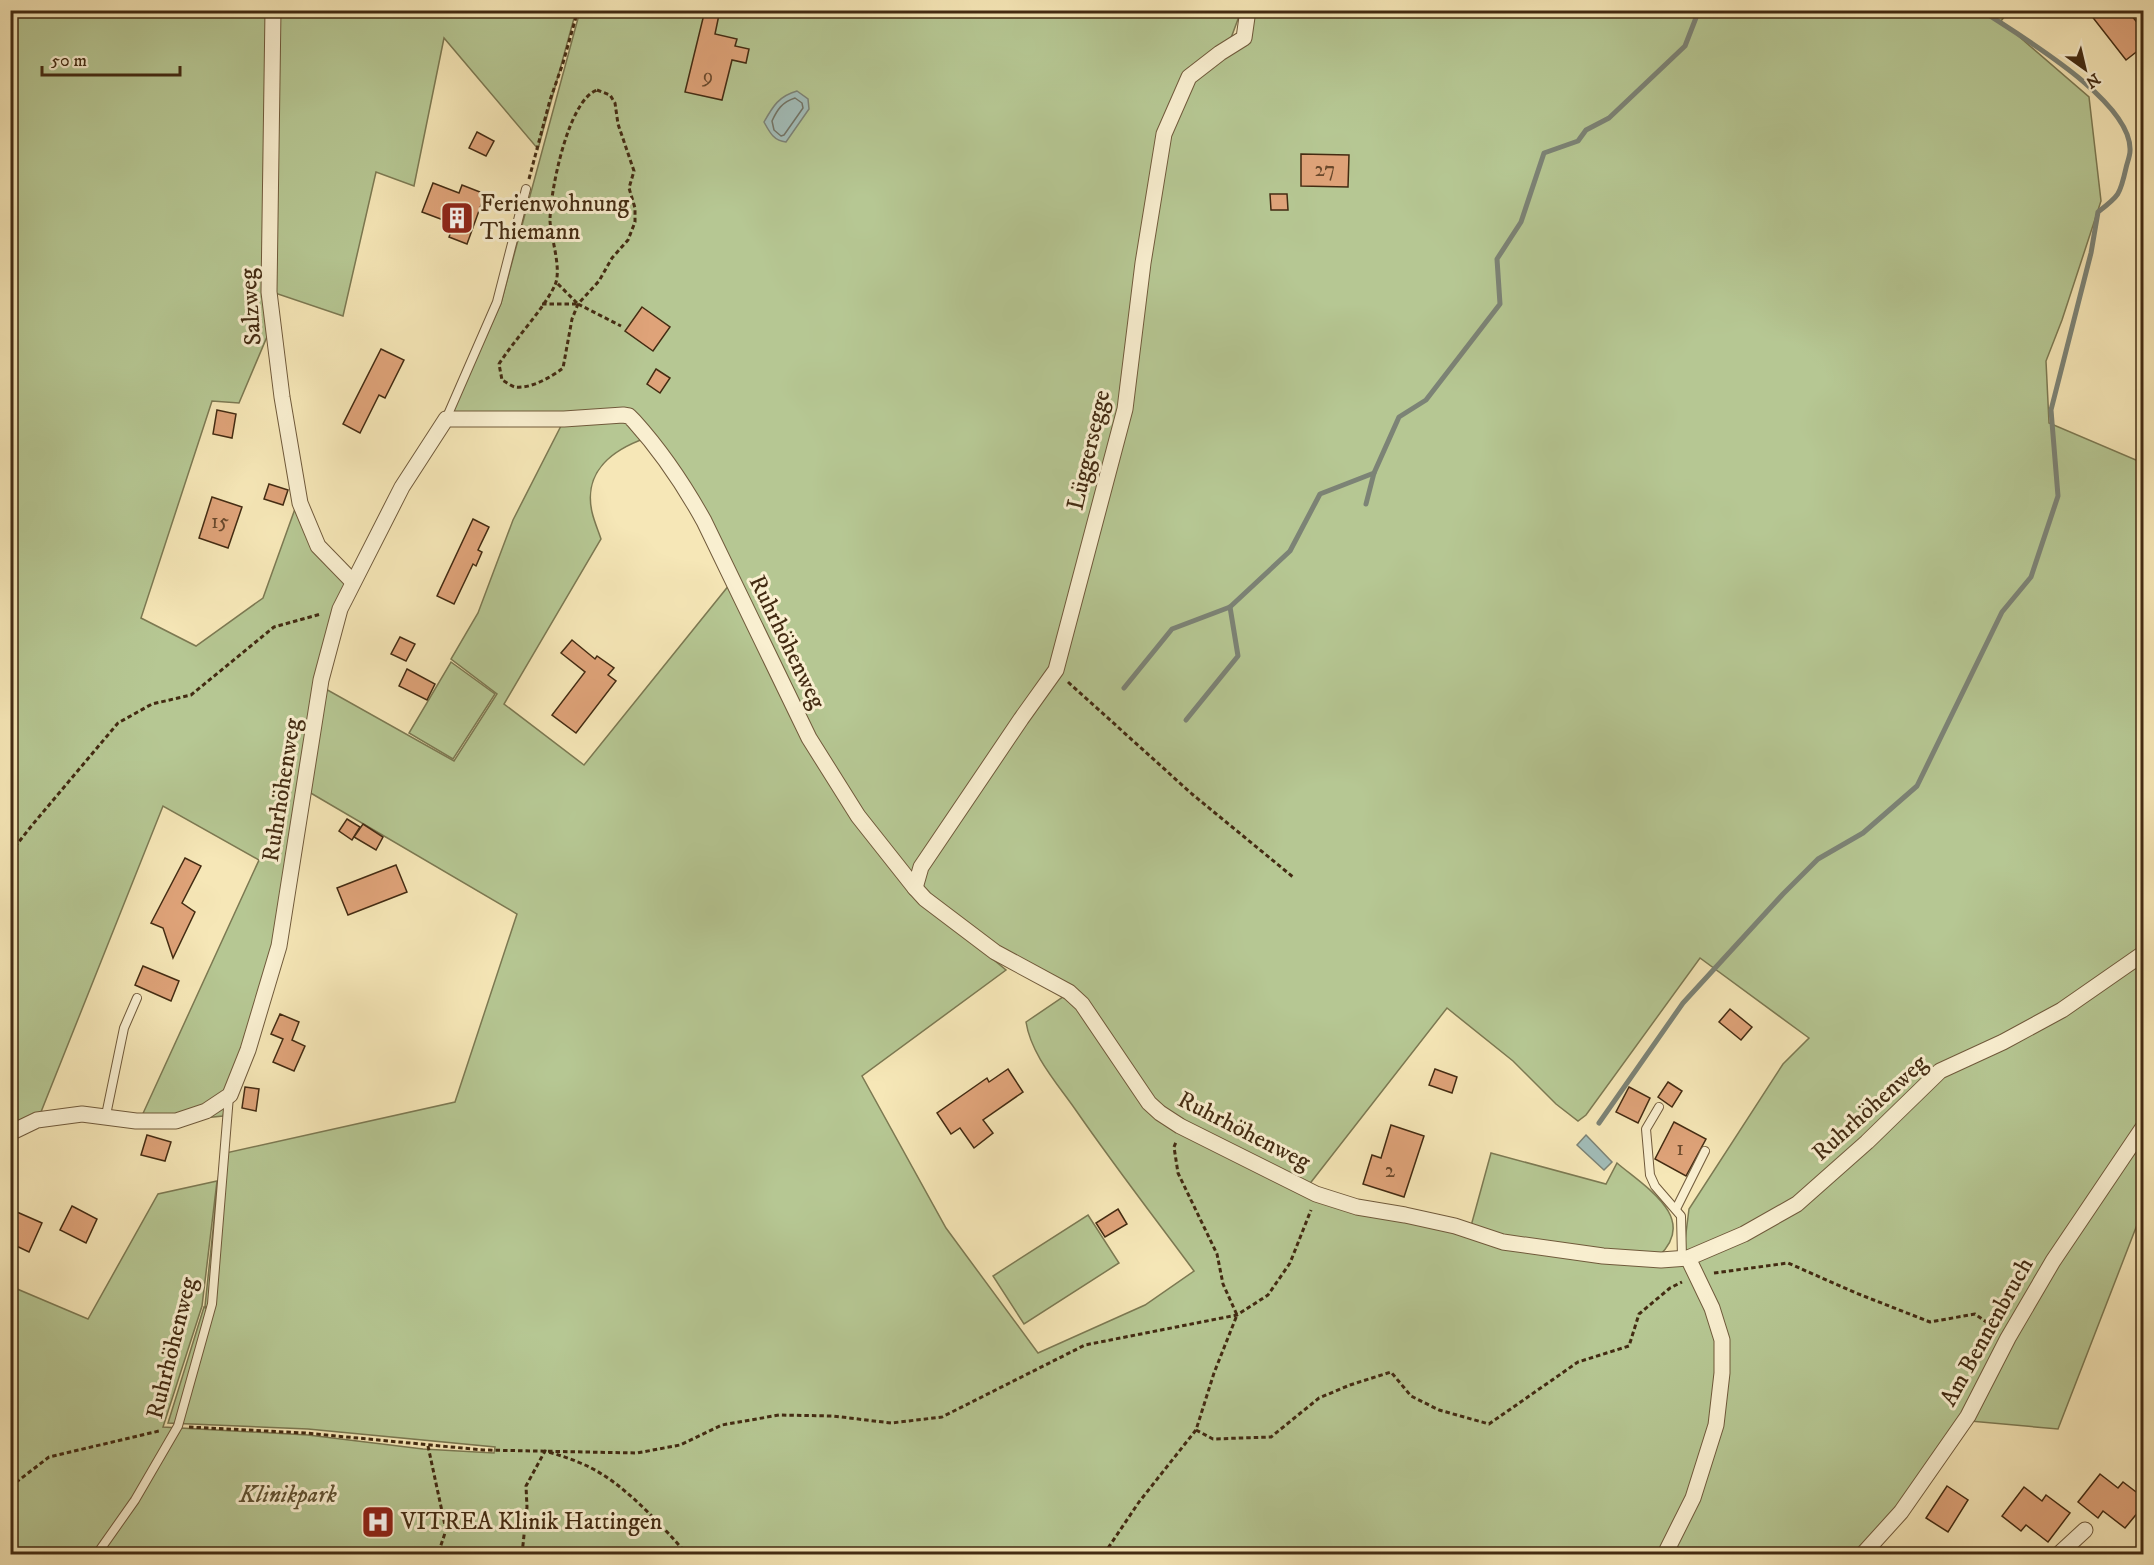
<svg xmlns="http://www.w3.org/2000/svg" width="2154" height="1565" viewBox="0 0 2154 1565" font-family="'IM FELL DW Pica',serif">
	<rect width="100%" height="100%" fill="#f6e7b7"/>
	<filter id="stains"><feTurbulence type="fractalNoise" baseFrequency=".00333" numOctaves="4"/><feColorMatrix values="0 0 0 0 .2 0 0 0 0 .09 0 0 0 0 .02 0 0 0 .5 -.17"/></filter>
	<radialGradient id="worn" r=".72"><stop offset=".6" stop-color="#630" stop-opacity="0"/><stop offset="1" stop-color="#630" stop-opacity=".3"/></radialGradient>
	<g fill="#b6c793" stroke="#7c7952" stroke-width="1.5">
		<polygon points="11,11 270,11 269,332 239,403 212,401 141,618 196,646 263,598 296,506 349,584 317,680 276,946 223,1116 163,1122 140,1120 259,860 163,806 39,1117 11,1133"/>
		<polygon points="278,11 576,11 538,149 444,38 414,186 376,172 343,316 272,292"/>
		<path d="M580,11h661l-10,27 -48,37 -21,58 -19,120 4,3 19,-122 26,-58 47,-29 8,-36h762l-8,10 88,76 12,104 -39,119 -16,41 3,62 94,40 1,656 -14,21 7,5 5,67 -84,217 -88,-8 -112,133h-1847l-1,-268 78,33 70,-125 59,-13 -15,125 -39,121 145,8 115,14 71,4 1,-6 -187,-18 -140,-6 36,-116 8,6 -7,-7 16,-152 234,-52 62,-188 -208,-122 15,-104 130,73 43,-67 -46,-35 27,-46 35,-93 50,-98 62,-3 21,19c-34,12 -63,34 -54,74 2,9 6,18 9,27l-97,165 80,61 146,-181 75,157 50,77 56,74 95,78 -144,106 84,152 92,125 107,-48 49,-34c-40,-54 -81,-107 -119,-162 -19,-27 -44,-55 -49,-87l37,-25 13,8 16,21 56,82 168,90 40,11 76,15 70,20 100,13 60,5 27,-2 22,-8 35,-16 53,-29 73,-64 72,-68 49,-23 -2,-11 -55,26 -141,136 -51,28 -61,26 6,-48 94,-145 26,-26 -109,-80 -114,157 -8,6 -22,-17 -43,-43 -66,-53 -139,178 -156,-83 -70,-105 -30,-20 -28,-11 -25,-15 -76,-60 -61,-77 -50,-79 -124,-252 -37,-52 -26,-20 -36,2 -119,2 -17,-5 48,-108z"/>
		<polygon points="451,662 495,694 453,759 409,733"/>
		<path d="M1491,1153l115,31 11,-21c28,24 82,55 42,93l-156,-20 -32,-10z"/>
		<polygon points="1088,1215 1119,1263 1024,1324 993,1276"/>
	</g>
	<g fill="#a2bdb9" stroke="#7c8376" stroke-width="1.5">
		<path d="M797,91l11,8 1,10 -23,33c-12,-1 -16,-9 -22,-20 9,-16 15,-26 33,-31z"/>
		<polygon points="1586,1135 1612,1162 1604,1170 1577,1145"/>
	</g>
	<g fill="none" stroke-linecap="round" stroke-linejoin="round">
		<path stroke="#727466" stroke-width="1.5" d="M795,98l7,5 1,5 -19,27 -3,1 -7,-6 -2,-9c5,-11 10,-19 23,-23z"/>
		<g stroke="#7c8376" stroke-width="5">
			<polyline points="1366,504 1374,473"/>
			<polyline points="1124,688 1172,629 1230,607 1290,551 1320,494 1374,473 1399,417 1426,400 1500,304 1497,259 1521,222 1544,153 1578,141 1586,130 1609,118 1685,46 1699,10"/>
			<polyline points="1186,720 1238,656 1230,607"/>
			<path d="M1599,1123l84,-120 100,-109 35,-35 45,-26 54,-47 85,-174 29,-35 27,-81 -7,-86 40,-157 7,-41c21,-16 22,-17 28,-44 1,-5 4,-12 4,-17 3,-50 -112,-116 -149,-141"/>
		</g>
	</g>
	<g fill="#dfa379" stroke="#432b12" stroke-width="1.5">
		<polygon points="705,10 720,10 715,34 737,39 735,46 749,49 746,63 732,60 722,100 685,92"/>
		<polygon points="2087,10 2127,10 2144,31 2144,46 2126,60"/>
		<polygon points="477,132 494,141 486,156 469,148"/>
		<polygon points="1301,154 1349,155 1348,187 1301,186"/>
		<polygon points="433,183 459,193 462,185 485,194 467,244 449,237 454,224 422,212"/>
		<polygon points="1270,194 1287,194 1288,210 1271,210"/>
		<polygon points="642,307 670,327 653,351 625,331"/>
		<polygon points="381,349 404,360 385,398 379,395 360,433 343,424"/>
		<polygon points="656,369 670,378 660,393 647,384"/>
		<polygon points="217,410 236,414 232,438 213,434"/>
		<polygon points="269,484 288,490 283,505 264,499"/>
		<polygon points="212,497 242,507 228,548 199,538"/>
		<polygon points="473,519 489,527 478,550 482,552 476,566 473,564 454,604 437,596"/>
		<polygon points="400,637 415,644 406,661 391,654"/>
		<polygon points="572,640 595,659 597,656 614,668 608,675 616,681 576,733 552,715 585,672 561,653"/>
		<polygon points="407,669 435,684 427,700 399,686"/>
		<polygon points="347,819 360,827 352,840 339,831"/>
		<polygon points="363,824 383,837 376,850 354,837"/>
		<polygon points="185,858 201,866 182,903 195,912 173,958 163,928 151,923"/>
		<polygon points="396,865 407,892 348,915 337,888"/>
		<polygon points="143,966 179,981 171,1001 135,985"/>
		<polygon points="1730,1009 1752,1027 1741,1040 1719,1022"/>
		<polygon points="280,1014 299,1022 292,1040 305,1046 294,1071 273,1062 283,1039 271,1034"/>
		<polygon points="1008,1069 1023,1092 983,1120 993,1133 974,1148 960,1128 951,1134 937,1113 987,1078 989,1082"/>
		<polygon points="1435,1069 1457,1077 1452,1093 1429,1085"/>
		<polygon points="1668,1082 1682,1091 1672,1107 1658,1097"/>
		<polygon points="245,1087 259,1089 256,1111 242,1108"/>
		<polygon points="1629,1087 1650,1098 1638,1123 1616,1112"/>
		<polygon points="1674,1122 1706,1139 1686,1176 1655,1159"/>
		<polygon points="1391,1125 1424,1136 1404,1197 1363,1184 1372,1155 1381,1158"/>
		<polygon points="147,1135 171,1142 165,1161 141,1155"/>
		<polygon points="72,1206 97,1219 86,1243 60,1230"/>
		<polygon points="10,1209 42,1223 29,1252 10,1243"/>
		<polygon points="1118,1209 1127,1224 1105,1237 1096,1223"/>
		<polygon points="2100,1474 2118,1488 2123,1482 2144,1498 2144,1505 2125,1528 2103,1511 2098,1518 2078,1502"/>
		<polygon points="1947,1486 1968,1500 1948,1532 1926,1518"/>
		<polygon points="2024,1487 2042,1501 2046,1495 2070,1513 2048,1542 2026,1525 2021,1531 2002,1516"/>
	</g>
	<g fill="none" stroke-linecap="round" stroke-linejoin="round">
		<g stroke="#705a3b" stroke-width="10">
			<g id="lane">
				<polyline points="446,419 497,302 526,189"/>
				<polyline points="1659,1107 1646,1129 1650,1175 1655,1186 1681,1216 1682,1258"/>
				<polyline points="106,1115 124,1028 137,998"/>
				<polyline points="1676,1209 1705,1151"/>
				<polyline points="97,1554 135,1500 178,1426 212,1304 229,1096"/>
			</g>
		</g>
		<g stroke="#705a3b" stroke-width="17">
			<g id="street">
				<polyline points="273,10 269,292 282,397 300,503 318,546 353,582"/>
				<polyline points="915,888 921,867 1021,719 1056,670 1125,409 1143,263 1164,134 1189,77 1220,53 1244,38 1248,10"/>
				<path d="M10,1133l27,-13 45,-6 54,7h40l30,-10 24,-16 18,-45 31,-104 42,-266 19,-71 62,-122 44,-68h118l59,-4 6,1 5,5c28,31 50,64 70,100l105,217 49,78 57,72 10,11 70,53 74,40 13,12 67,99 11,10 20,13 136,68 41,13 48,8 50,11 48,16 100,14 58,4 27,-2 56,-24 53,-30 70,-62 73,-71 63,-29 59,-32 82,-57"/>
				<polyline points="1665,1554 1693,1498 1716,1425 1722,1373 1722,1340 1712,1308 1688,1258"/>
				<polyline points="1863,1554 1901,1512 1968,1416 2008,1338 2053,1261 2144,1126"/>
				<polyline points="2059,1554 2085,1530"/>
			</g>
		</g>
		<g stroke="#432b12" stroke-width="3" stroke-dasharray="4.5 3" stroke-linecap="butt">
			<path d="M597,90l13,5 5,8 3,21 16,47 -5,17 6,20v14l-7,18 -16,18 -13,23 -21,23 -6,15 -9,49c-12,9 -32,21 -48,19 -4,-1 -9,-5 -13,-7l-3,-16c15,-24 45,-55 56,-79 7,-16 -4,-47 -5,-64 0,-29 18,-121 47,-131z"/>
			<polyline points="529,179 550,100 563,63 578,10"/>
			<polyline points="542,304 578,304 557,283"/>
			<polyline points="578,304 621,326"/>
			<polyline points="1068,682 1192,794 1293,877"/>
			<polyline points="10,853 33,824 118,723 152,704 191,695 274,627 321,614"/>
			<polyline points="1714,1273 1788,1263 1856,1293 1930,1322 1975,1314 1995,1328"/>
			<polyline points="189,1427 305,1433 483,1450 637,1453 680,1445 722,1425 779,1415 833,1416 891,1423 942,1417 1085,1345 1237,1315 1268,1295 1290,1263 1311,1210"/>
			<polyline points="1196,1430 1213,1439 1271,1437 1319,1398 1350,1385 1391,1372 1411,1396 1439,1410 1489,1424 1578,1362 1629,1346 1639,1314 1670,1288 1682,1282"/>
			<polyline points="428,1446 446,1530 438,1554"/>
			<polyline points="10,1487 49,1457 159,1431"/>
			<path d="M522,1554l5,-47 -1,-21 19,-35c14,4 27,8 40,14 38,17 75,59 102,89"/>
			<polyline points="1104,1554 1139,1502 1196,1430 1214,1373 1237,1315 1223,1284 1217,1254 1178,1173 1174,1147 1176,1142"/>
		</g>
		<use href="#lane" stroke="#f9efd0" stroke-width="8"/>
		<use href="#street" stroke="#f9efd0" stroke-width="15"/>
	</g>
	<defs>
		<g id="building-square" transform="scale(1.725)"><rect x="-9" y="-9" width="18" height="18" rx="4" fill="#8f2418" stroke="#f9efd0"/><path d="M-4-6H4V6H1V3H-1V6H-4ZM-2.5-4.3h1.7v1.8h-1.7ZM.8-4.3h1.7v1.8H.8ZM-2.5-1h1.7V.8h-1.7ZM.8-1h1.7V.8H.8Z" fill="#fff"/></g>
		<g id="hospital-square" transform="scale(1.725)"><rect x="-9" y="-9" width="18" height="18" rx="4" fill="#8f2418" stroke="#f9efd0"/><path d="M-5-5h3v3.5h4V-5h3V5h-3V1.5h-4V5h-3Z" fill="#fff"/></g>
	</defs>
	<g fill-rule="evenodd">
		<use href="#building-square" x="457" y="218"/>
		<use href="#hospital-square" x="378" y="1522"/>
	</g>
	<g text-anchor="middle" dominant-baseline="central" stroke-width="6" stroke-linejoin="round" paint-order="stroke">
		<g font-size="21" fill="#6a492c">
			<text x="708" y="77">9</text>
			<text x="1325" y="170">27</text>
			<text x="220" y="522">15</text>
			<text x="1680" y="1149">1</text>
			<text x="1390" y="1171">2</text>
		</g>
		<g font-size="24" fill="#432b12" stroke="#f9efd0" text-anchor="start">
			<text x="480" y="204">Ferienwohnung<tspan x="480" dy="28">Thiemann</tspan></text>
			<text x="401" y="1522">VITREA Klinik Hattingen</text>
		</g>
		<g font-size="24" fill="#432b12" stroke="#f9efd0">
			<text transform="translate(251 307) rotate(-94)">Salzweg</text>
			<text transform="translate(1089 450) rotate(-77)">Lüggersegge</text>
			<text transform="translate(787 642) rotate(64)">Ruhrhöhenweg</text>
			<text transform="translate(282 790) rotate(-81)">Ruhrhöhenweg</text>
			<text transform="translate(1870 1108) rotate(-42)">Ruhrhöhenweg</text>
			<text transform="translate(1244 1131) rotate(27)">Ruhrhöhenweg</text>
			<text transform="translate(1987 1332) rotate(-61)">Am Bennenbruch</text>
			<text transform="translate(172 1348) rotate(-76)">Ruhrhöhenweg</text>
		</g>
		<g font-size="24" font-style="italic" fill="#605232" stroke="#f9efd0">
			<text x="288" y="1495">Klinikpark</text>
		</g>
	</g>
	<rect width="2154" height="1565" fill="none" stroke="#f6e7b7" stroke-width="36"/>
	<rect x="12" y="12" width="2130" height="1541" fill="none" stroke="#432b12" stroke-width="3"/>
	<rect x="18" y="18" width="2118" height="1529" fill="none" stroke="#432b12" stroke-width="1.5"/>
	<g transform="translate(2085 69) rotate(146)" stroke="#f9efd0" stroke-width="4.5" paint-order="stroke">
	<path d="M0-4.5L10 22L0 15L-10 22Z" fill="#432b12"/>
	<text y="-9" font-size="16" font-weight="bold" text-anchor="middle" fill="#432b12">N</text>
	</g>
	<path d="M42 66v9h138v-9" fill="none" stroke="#432b12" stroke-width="3"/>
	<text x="51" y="66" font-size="18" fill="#432b12" stroke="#f9efd0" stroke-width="4.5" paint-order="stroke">50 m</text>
	<rect width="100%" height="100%" filter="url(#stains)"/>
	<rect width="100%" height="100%" fill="url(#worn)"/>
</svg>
